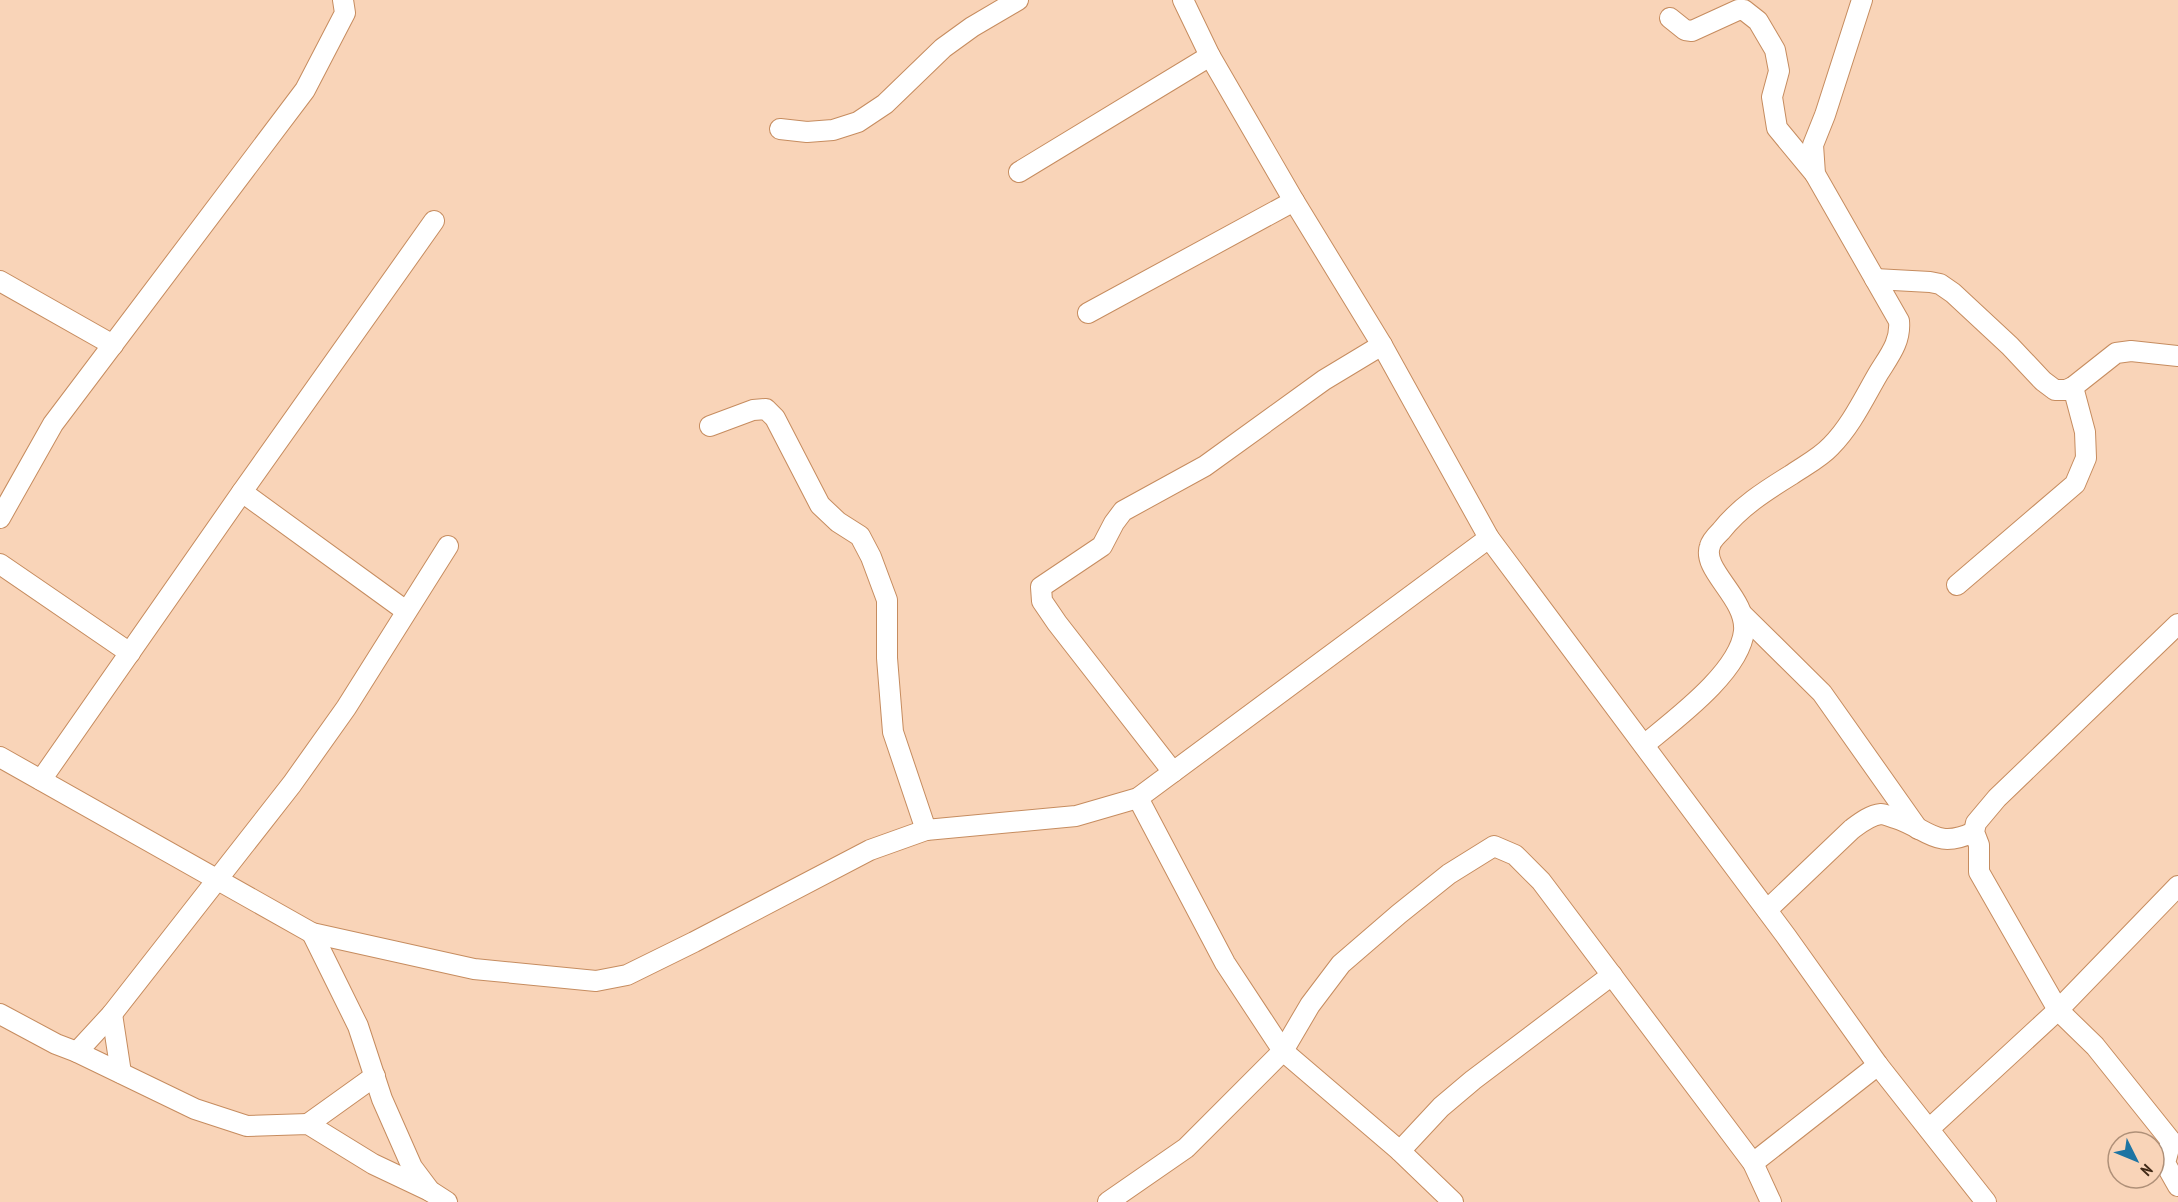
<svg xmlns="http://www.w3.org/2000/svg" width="2178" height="1202" viewBox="0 0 2178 1202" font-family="'PT Sans Narrow',sans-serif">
	<rect width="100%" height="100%" fill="#f9d4b8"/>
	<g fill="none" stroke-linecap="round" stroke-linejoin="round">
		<g stroke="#c68c5f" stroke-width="22">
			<g id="minor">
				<polyline points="1183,0 1210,56 1294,201 1382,345 1489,538 1786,936 1878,1065 1986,1202"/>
				<polyline points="1670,18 1685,30 1692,31 1738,10 1744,10 1758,21 1775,50 1779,71 1772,97 1777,128 1815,174"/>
				<polyline points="780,129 807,132 833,130 858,122 885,104 943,48 972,27 1018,0"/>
				<polyline points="1019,172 1210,56"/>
				<polyline points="1875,279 1930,282 1940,284 1953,293 2010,346 2043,381 2055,390 2066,390 2073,387 2116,353 2131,351 2178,356"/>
				<polyline points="0,281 113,345"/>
				<polyline points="1088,313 1294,201"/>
				<polyline points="710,426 753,410 766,409 775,418 820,505 838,522 860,536 871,557 887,600 887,658 893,732 926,830"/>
				<polyline points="242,492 406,611"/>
				<polyline points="0,518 53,424 305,90 345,13 343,0"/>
				<polyline points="0,564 130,653"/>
				<polyline points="1957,585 2075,484 2086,458 2085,432 2073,387"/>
				<polyline points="1743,615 1822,693 1918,829"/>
				<polyline points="2178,624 1997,798 1976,823 1974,832 1979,845 1979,872 2058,1010 2095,1046 2171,1141 2165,1163 2178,1186"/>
				<path d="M1644,745c30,-25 96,-73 100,-114 3,-33 -43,-61 -34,-85 1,-5 7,-11 11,-15 19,-24 44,-40 70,-56 13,-9 29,-17 40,-29 20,-20 33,-48 47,-72 11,-18 23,-32 21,-53l-84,-147 -2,-29 12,-30 37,-115"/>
				<polyline points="0,757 312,933 474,969 596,981 627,975 694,942 870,850 926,830 1076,816 1138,798 1489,538"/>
				<polyline points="1173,772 1057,623 1042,601 1041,587 1102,546 1114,523 1123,511 1205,466 1324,380 1382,345"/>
				<polyline points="41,780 242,492 434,221"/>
				<polyline points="1138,798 1225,963 1283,1051 1400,1151 1453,1202"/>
				<path d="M1767,910l85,-81c8,-6 18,-14 29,-15 4,0 10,3 14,4 34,11 40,32 79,14"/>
				<polyline points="312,933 358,1026 382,1099 412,1167 430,1191 447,1202"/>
				<polyline points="0,1014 56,1044 77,1052 112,1014 292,784 346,708 448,546"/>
				<polyline points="112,1014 121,1073"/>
				<polyline points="77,1052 195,1109 247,1126 308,1124 373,1164 430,1191"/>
				<polyline points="308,1124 375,1076"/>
				<polyline points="1929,1129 2058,1010 2178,886"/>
				<polyline points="1400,1151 1441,1107 1473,1080 1612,975"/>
				<polyline points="1753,1163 1878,1065"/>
				<polyline points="1108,1202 1186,1148 1283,1051 1310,1005 1341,964 1399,914 1449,874 1494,846 1515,855 1541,881 1753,1163 1771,1202"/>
			</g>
		</g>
		<use href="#minor" stroke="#fff" stroke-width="20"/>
	</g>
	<g transform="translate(2136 1160) rotate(133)"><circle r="28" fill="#f9d4b8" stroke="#af9078" stroke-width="1.5"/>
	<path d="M0-4.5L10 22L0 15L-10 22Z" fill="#1d74a3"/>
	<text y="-9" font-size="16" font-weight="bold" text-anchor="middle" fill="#412a17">N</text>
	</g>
</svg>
